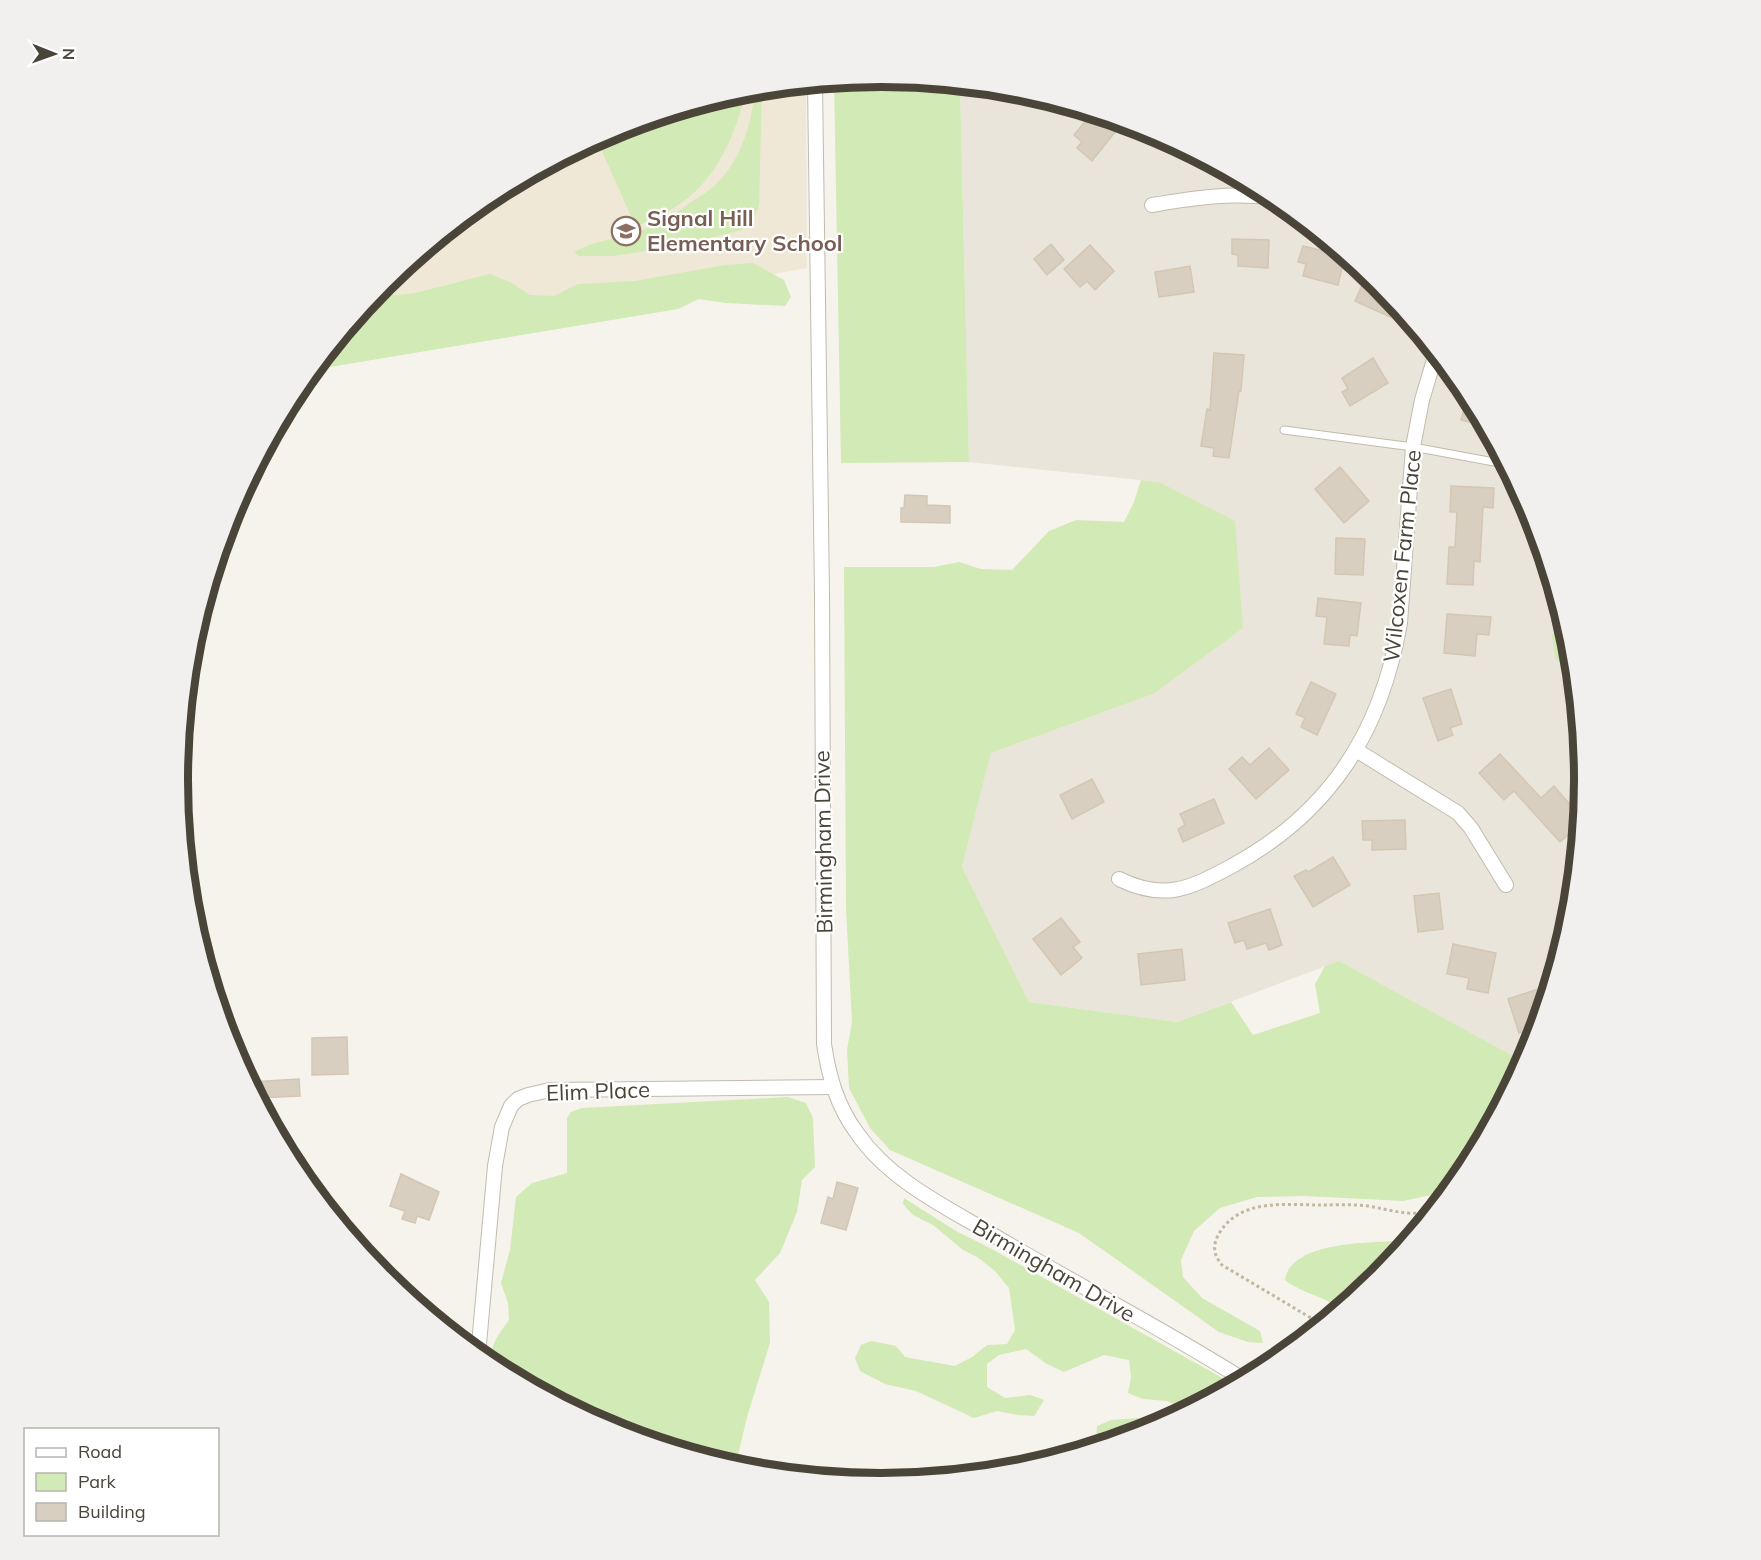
<svg xmlns="http://www.w3.org/2000/svg" width="1761" height="1560" viewBox="0 0 1761 1560" font-family="Mulish,sans-serif">
	<rect width="100%" height="100%" fill="#f6f3ec"/>
	<polygon fill="#eae5da" points="960,84 1018,90 1150,130 1272,195 1378,283 1466,389 1531,511 1571,643 1573,665 1567,669 1575,685 1584,780 1570,918 1530,1050 1525,1059 1521,1061 1339,961 1177,1022 1029,1002 962,867 991,753 1153,694 1159,482 969,462"/>
	<polygon fill="#efe8d6" points="806,84 807,268 323,356 383,282 490,195 612,130 744,90"/>
	<g fill="#d2eab5">
		<polygon points="881,77 960,84 969,462 841,463 834,81"/>
		<path d="M762,88l-3,117 -4,11 -13,14 -63,16 -65,10h-35l-5,-4c19,-11 41,-13 61,-19 21,-7 36,-16 53,-29 9,-6 19,-11 27,-19 26,-24 37,-62 40,-96z"/>
		<path d="M746,90c-8,37 -26,82 -57,107 -15,13 -35,21 -53,30l-40,-89 16,-8z"/>
		<polygon points="753,263 784,280 791,297 785,306 726,303 699,299 678,309 312,370 370,298 375,297 415,293 490,274 510,282 530,295 554,296 578,284 635,281 725,265"/>
		<polygon points="1141,480 1159,482 1235,521 1243,628 1153,694 991,753 962,867 1029,1002 1177,1022 1231,1002 1253,1035 1320,1013 1315,984 1325,966 1339,961 1524,1062 1465,1171 1447,1194 1440,1193 1403,1201 1305,1196 1257,1197 1220,1208 1194,1231 1181,1260 1183,1277 1202,1298 1260,1331 1263,1343 1248,1342 1219,1332 1079,1233 890,1150 870,1128 849,1088 847,1050 852,1022 846,909 844,567 934,567 959,562 981,569 1012,570 1049,531 1076,520 1124,522 1134,502"/>
		<polygon points="1566,629 1571,643 1573,672 1555,658 1552,635"/>
		<path d="M788,1097l18,6 7,15 2,49 -13,13 -5,32 -17,41 -25,27 14,22 1,41 -23,74 -12,51 -124,-38 -117,-63c-8,-19 5,-33 15,-47l-1,-17 -7,-20 9,-33 6,-53 16,-14 35,-10v-55l4,-6 11,-4z"/>
		<polygon points="904,1198 956,1231 990,1248 1235,1385 1188,1410 1167,1401 1143,1399 1128,1393 1131,1378 1129,1360 1104,1355 1064,1372 1047,1364 1026,1349 999,1355 987,1364 987,1387 1005,1398 1030,1395 1044,1400 1034,1416 1018,1415 997,1411 974,1418 916,1391 885,1384 860,1371 855,1358 861,1345 871,1341 896,1346 905,1357 955,1366 972,1357 987,1345 1007,1344 1015,1330 1009,1288 995,1271 977,1257 963,1250 933,1225 913,1215 903,1204"/>
		<path d="M1395,1241l12,1 -29,36 -38,31c-18,-14 -37,-15 -55,-29 6,-38 80,-37 110,-39z"/>
		<polygon points="1137,1418 1152,1424 1155,1427 1099,1445 1096,1440 1097,1426 1111,1420"/>
	</g>
	<g fill="#d8cfc1" stroke="#d3c7b4" stroke-width="1.5">
		<polygon points="1092,113 1107,117 1119,127 1092,161 1077,148 1082,142 1074,135"/>
		<polygon points="1232,239 1269,240 1268,268 1238,266 1238,255 1232,254"/>
		<polygon points="1051,244 1064,260 1047,275 1034,259"/>
		<polygon points="1090,245 1114,271 1095,290 1087,281 1080,287 1064,269"/>
		<polygon points="1303,246 1345,256 1338,285 1303,276 1306,264 1298,262"/>
		<polygon points="1190,266 1194,292 1159,297 1155,272"/>
		<polygon points="1367,274 1378,283 1400,309 1395,319 1355,301"/>
		<polygon points="1214,353 1244,355 1241,391 1239,391 1229,458 1213,456 1214,448 1201,446 1207,409 1210,410"/>
		<polygon points="1373,358 1388,383 1350,406 1342,392 1348,389 1342,378"/>
		<polygon points="1468,394 1485,426 1461,420"/>
		<polygon points="1340,467 1369,501 1344,523 1315,489"/>
		<polygon points="1451,486 1494,488 1493,508 1483,507 1480,562 1474,561 1473,585 1447,584 1449,547 1455,547 1457,512 1450,512"/>
		<polygon points="905,495 927,496 927,505 950,506 950,523 901,522 901,508 904,508"/>
		<polygon points="1336,538 1365,539 1363,575 1335,574"/>
		<polygon points="1318,598 1361,603 1357,636 1350,635 1349,646 1324,644 1327,617 1316,616"/>
		<polygon points="1447,614 1491,617 1489,635 1477,634 1475,656 1444,653"/>
		<polygon points="1311,682 1336,694 1317,735 1301,727 1305,718 1296,714"/>
		<polygon points="1451,689 1462,724 1450,728 1453,735 1438,741 1423,698"/>
		<polygon points="1269,748 1289,770 1256,799 1229,769 1242,757 1250,765"/>
		<polygon points="1500,754 1541,798 1554,786 1580,816 1580,824 1560,842 1514,791 1504,800 1479,773"/>
		<polygon points="1092,779 1104,802 1072,819 1060,795"/>
		<polygon points="1214,799 1224,823 1183,842 1178,829 1185,825 1180,814"/>
		<polygon points="1405,820 1406,849 1372,850 1372,840 1363,840 1362,821"/>
		<polygon points="1333,857 1350,885 1313,907 1294,876 1306,870 1308,872"/>
		<polygon points="1439,893 1443,929 1418,932 1414,896"/>
		<polygon points="1270,909 1282,945 1269,950 1266,943 1247,949 1244,940 1235,943 1228,923"/>
		<polygon points="1061,918 1080,942 1073,947 1082,958 1061,975 1033,939"/>
		<polygon points="1453,944 1496,953 1488,993 1467,989 1469,978 1447,974"/>
		<polygon points="1182,949 1185,980 1141,985 1138,954"/>
		<polygon points="1550,985 1537,1027 1519,1033 1508,999"/>
		<polygon points="347,1037 348,1074 312,1075 312,1038"/>
		<polygon points="299,1079 300,1096 257,1098 248,1082"/>
		<polygon points="401,1174 439,1192 429,1220 417,1216 415,1223 402,1219 405,1211 390,1206"/>
		<polygon points="837,1182 858,1188 846,1230 821,1223 828,1197 833,1199"/>
	</g>
	<g fill="none" stroke-linecap="round" stroke-linejoin="round">
		<g stroke="#c2bbae" stroke-width="9">
			<polyline id="lane" points="1284,430 1413,447 1505,464"/>
		</g>
		<g stroke="#c2bbae" stroke-width="16">
			<g id="street">
				<path d="M815,83l7,511 2,450c5,33 13,62 33,89 30,44 81,70 126,96 86,52 176,97 261,151"/>
				<path d="M1152,205c41,-7 81,-13 123,-7"/>
				<polyline points="1356,750 1458,813 1471,828 1506,885"/>
				<path d="M1119,879c45,22 70,10 111,-12 99,-53 151,-134 170,-244l13,-176 9,-47 14,-47"/>
				<polyline points="478,1355 495,1166 502,1127 511,1106 518,1099 528,1095 550,1090 833,1087"/>
			</g>
		</g>
		<path stroke="#c4b79f" stroke-width="3" stroke-dasharray="3 3" stroke-linecap="butt" d="M1321,1324l-99,-59c-9,-11 -10,-20 -2,-33 22,-34 66,-27 101,-27 15,0 32,-1 47,1 23,4 39,10 63,6"/>
		<use href="#lane" stroke="#fff" stroke-width="7"/>
		<use href="#street" stroke="#fff" stroke-width="14"/>
	</g>
	<defs>
		<g id="school-ring" transform="scale(1.5)"><circle r="9.5" fill="#fff" stroke="#8d6e63" stroke-width="1.5"/><path d="M0-5L7-2L0 1L-7-2ZM-4 1L0 2.5L4 1V4Q0 6-4 4Z" fill="#8d6e63"/></g>
	</defs>
	<g fill-rule="evenodd">
		<use href="#school-ring" x="626" y="231"/>
	</g>
	<g text-anchor="middle" dominant-baseline="central" stroke-width="4.5" stroke-linejoin="round" paint-order="stroke">
		<g font-size="22" font-weight="bold" fill="#785e54" stroke="#fff" text-anchor="start">
			<text x="647" y="218">Signal Hill<tspan x="647" dy="25">Elementary School</tspan></text>
		</g>
		<g font-size="22" fill="#4b4439" stroke="#fff">
			<text transform="translate(1402 556) rotate(-84)">Wilcoxen Farm Place</text>
			<text transform="translate(823 842) rotate(-91)">Birmingham Drive</text>
			<text transform="translate(598 1091) rotate(-2)">Elim Place</text>
			<text transform="translate(1054 1270) rotate(30)">Birmingham Drive</text>
		</g>
	</g>
	<path d="M0 0H1761V1560H0ZM188 780a693 693 0 1 1 1386 0a693 693 0 1 1-1386 0Z" fill="#f1f0ef" fill-rule="evenodd"/>
	<path fill="none" stroke="#4b4439" stroke-width="8" d="M188 780a693 693 0 1 1 1386 0a693 693 0 1 1-1386 0Z"/>
	<rect x="24" y="1428" width="195" height="108" fill="#ffffff" stroke="#b7b4b0" stroke-width="1.5"/>
	<rect x="36" y="1448" width="30" height="9" fill="#ffffff" stroke="#b7b4b0" stroke-width="1.5"/>
	<text x="78" y="1458" font-size="18" fill="#4b4439">Road</text>
	<rect x="36" y="1473" width="30" height="18" fill="#d2eab5" stroke="#b7b4b0" stroke-width="1.5"/>
	<text x="78" y="1488" font-size="18" fill="#4b4439">Park</text>
	<rect x="36" y="1503" width="30" height="18" fill="#d8cfc1" stroke="#b7b4b0" stroke-width="1.5"/>
	<text x="78" y="1518" font-size="18" fill="#4b4439">Building</text>
	<g transform="translate(54 54) rotate(91)" stroke="#ffffff" stroke-width="4.5" paint-order="stroke">
	<path d="M0-4.5L10 22L0 15L-10 22Z" fill="#4b4439"/>
	<text y="-9" font-size="16" font-weight="bold" text-anchor="middle" fill="#4b4439">N</text>
	</g>
</svg>
